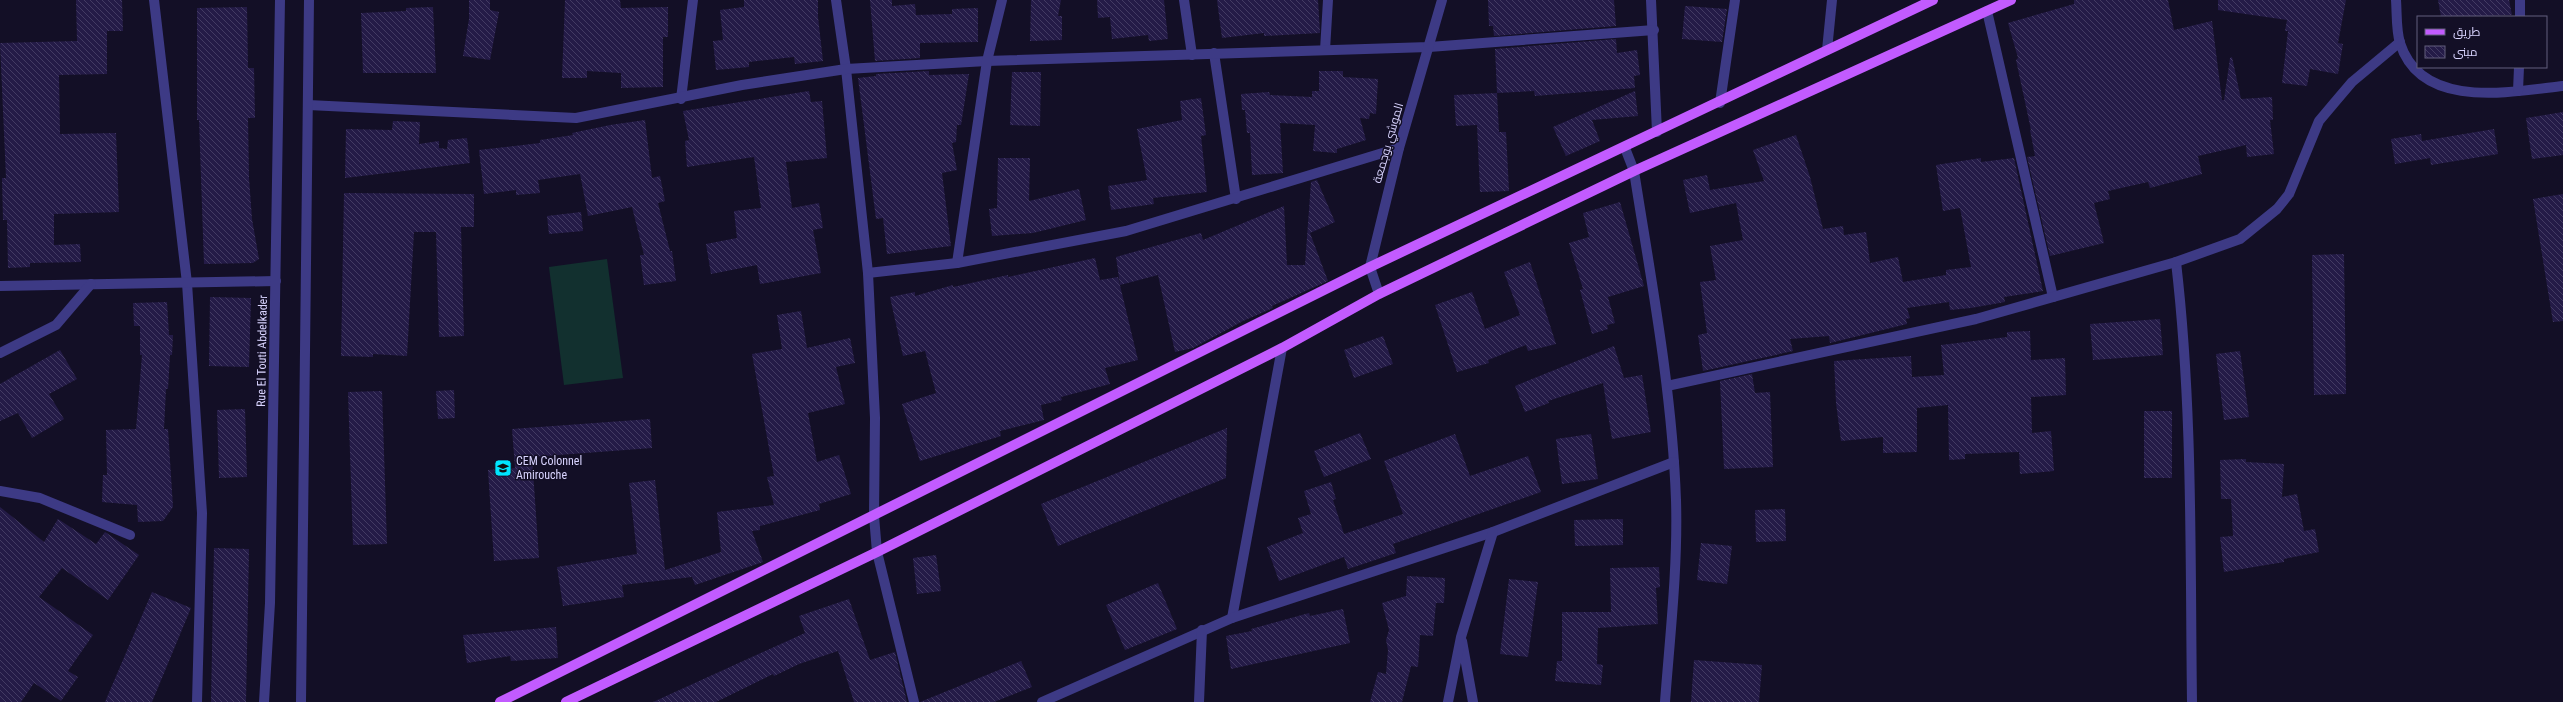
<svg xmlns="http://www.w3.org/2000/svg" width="2563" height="702" viewBox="0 0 2563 702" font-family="'Roboto Condensed',Cairo,sans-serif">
	<defs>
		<pattern id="building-back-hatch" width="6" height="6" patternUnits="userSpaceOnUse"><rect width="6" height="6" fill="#241b47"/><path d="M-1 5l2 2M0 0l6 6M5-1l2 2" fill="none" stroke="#433b63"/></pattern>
	</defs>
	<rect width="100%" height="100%" fill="#130f26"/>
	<polygon fill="#12302f" points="607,259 623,378 564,385 549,267"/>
	<g fill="url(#building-back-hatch)">
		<polygon points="76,0 122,0 123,31 107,31 107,74 59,75 60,134 116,133 119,212 54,214 54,245 80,244 81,262 30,263 30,267 8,268 7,220 3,220 2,178 6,178 0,43 77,41"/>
		<polygon points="469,0 490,0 490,10 499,12 490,60 463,56 469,19"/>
		<polygon points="565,0 620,0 621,8 668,7 668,37 663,37 663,87 621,88 621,73 587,71 587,78 562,78"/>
		<polygon points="744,0 818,0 818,17 823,61 795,64 794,57 749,62 749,67 716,70 713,41 723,40 720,10 744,7"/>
		<polygon points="870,0 892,0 892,6 915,4 916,15 952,14 952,9 978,8 978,42 920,43 920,58 875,61"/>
		<polygon points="1031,0 1061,0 1058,16 1062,16 1062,40 1030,41"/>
		<polygon points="1097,0 1164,0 1168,39 1149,41 1148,35 1112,39 1110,17 1098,18"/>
		<polygon points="1217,0 1318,0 1320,33 1264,36 1264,33 1222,38"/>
		<polygon points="1488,0 1614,0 1616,26 1494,36 1493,26 1489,26"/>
		<polygon points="2074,0 2168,0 2174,30 2212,21 2222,100 2224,100 2230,58 2232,57 2241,99 2272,97 2273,120 2270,120 2274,154 2247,157 2246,145 2198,156 2202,174 2150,188 2148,182 2108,191 2110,199 2094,203 2104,243 2050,256 2027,157 2035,156 2030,130 2031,130 2016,60 2018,58 2008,23 2074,4"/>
		<polygon points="2218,0 2346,0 2338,43 2343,44 2338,74 2310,69 2307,86 2282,83 2288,31 2285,31 2287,20 2218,10"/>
		<polygon points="2438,0 2509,0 2512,15 2441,17"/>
		<polygon points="1685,6 1727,9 1722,42 1682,39"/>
		<polygon points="247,7 248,68 254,68 255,118 248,118 249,178 252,219 259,259 253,263 204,264 199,120 197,120 197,8"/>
		<polygon points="433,7 436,73 363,73 361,13 406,11 406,8"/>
		<polygon points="1616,39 1617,53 1637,50 1640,75 1634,76 1635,88 1535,96 1534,91 1497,93 1495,49"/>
		<polygon points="929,71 929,75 969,74 961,125 957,125 956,142 952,143 957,170 942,173 951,246 887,254 883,218 876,219 858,78 876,76 876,74"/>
		<polygon points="1319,71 1343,71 1343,77 1378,79 1376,114 1370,113 1369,119 1360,118 1366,140 1337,149 1337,153 1313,151 1315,125 1280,123 1283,173 1252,175 1250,133 1247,133 1245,110 1242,110 1241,94 1269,92 1270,95 1312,97 1312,91 1319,91"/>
		<polygon points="1012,72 1041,72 1040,126 1010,125"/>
		<polygon points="809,91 811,102 822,101 827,158 786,162 792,208 819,203 823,228 813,230 821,273 760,284 757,265 711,274 706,244 737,238 734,211 761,208 754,157 687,167 685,141 689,140 683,111"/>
		<polygon points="1635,91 1638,116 1592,120 1600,141 1566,156 1553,127"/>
		<polygon points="1497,93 1499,132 1506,132 1509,191 1480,192 1477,125 1456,126 1454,95"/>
		<polygon points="1201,98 1206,135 1201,136 1207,192 1153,198 1154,204 1111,210 1108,186 1147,180 1137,129 1182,120 1180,101"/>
		<polygon points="2563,112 2563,155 2532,159 2526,118"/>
		<polygon points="645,120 652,178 660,176 665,201 658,203 670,251 672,251 676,281 644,285 640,255 644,255 632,207 588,216 580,174 538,180 540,193 516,195 516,190 484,194 479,150 540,143 540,140 573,135 572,133 610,125"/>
		<polygon points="393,121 420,122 419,144 439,141 439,148 447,149 448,140 467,138 470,163 345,178 346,129 392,130"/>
		<polygon points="2494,129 2498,154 2431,165 2430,158 2395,164 2391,139 2421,134 2422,141"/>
		<polygon points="1796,135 1810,177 1823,229 1843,226 1844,235 1866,232 1870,263 1898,257 1903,282 1946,275 1946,270 1971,267 1960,208 1943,211 1936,165 1981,158 1981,162 2014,158 2043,291 2004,297 2005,302 1971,308 1950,310 1949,302 1907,308 1910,318 1906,319 1907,324 1830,343 1829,336 1790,339 1793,351 1703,371 1698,335 1707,333 1700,282 1716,280 1710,246 1743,240 1736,203 1690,213 1683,180 1707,175 1710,190 1764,181 1753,150"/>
		<polygon points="998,158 1030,158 1029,201 1079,189 1086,220 1033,233 992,236 989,209 997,208"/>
		<polygon points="1317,180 1335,222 1310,233 1328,281 1272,306 1273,308 1243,321 1193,348 1175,352 1158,275 1120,285 1116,257 1201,233 1203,240 1284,206 1287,265 1305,265 1311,182"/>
		<polygon points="344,193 474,194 474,227 461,227 464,336 439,337 436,232 414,232 407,356 373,354 373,357 341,356"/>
		<polygon points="2563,194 2563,321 2553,322 2533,199"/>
		<polygon points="1620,202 1644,286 1608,297 1615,323 1607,325 1608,329 1592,334 1580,290 1583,289 1569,243 1589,237 1583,213"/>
		<polygon points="581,212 583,231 549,234 547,216"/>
		<polygon points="2344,254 2346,394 2314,395 2312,255"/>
		<polygon points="1095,258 1100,280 1118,277 1138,360 1105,368 1110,384 1061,397 1062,400 1041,405 1044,420 1000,431 1001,436 920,461 902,404 936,393 925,351 903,356 890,297 915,292 915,296 953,285 953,287 1008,275 1008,277"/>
		<polygon points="1530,262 1556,344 1528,351 1526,345 1488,360 1489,363 1457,372 1435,305 1472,292 1485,329 1520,315 1504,272"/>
		<polygon points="210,297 251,298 249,367 209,366"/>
		<polygon points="167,302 169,335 173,335 172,355 170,355 168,389 166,389 164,429 168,429 173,507 163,521 138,522 137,505 102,502 103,475 107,475 106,430 136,429 142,355 140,355 140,326 134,326 133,303"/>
		<polygon points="801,311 807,348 850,338 855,363 836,367 845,404 808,413 817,462 839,455 851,494 819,504 820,510 760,526 760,530 752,531 763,562 695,585 692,577 622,585 624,597 563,606 557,567 637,554 629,483 655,480 665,570 721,552 717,512 774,505 767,477 774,476 752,354 782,349 777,315"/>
		<polygon points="2160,319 2163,355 2093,360 2090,324"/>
		<polygon points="2030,331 2031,360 2065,358 2066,395 2031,397 2032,433 2051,431 2054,471 2020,474 2019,452 1965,454 1965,459 1949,460 1948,405 1917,408 1917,452 1883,453 1883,437 1841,441 1836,403 1834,361 1911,356 1912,377 1944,375 1941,345 2007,337 2007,332"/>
		<polygon points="1383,336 1393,364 1354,378 1344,350"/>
		<polygon points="1614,346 1624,378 1642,375 1651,432 1612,439 1603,383 1548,401 1549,403 1525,412 1515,386"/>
		<polygon points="60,350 77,379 49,394 64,419 32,438 18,413 0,421 0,384"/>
		<polygon points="2240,351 2249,417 2224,420 2216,354"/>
		<polygon points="1752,374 1755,393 1770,392 1773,467 1724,469 1720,381"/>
		<polygon points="454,390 455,418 438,419 436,391"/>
		<polygon points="382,391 387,544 353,545 348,392"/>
		<polygon points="245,409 247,477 219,478 217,410"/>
		<rect x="2144" y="411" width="28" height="67"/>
		<polygon points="650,419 652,448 532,457 539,558 494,561 488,470 515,468 512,429"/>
		<polygon points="1227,428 1226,478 1058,546 1041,504"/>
		<polygon points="1360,433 1371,459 1324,477 1314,451"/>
		<polygon points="1455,434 1470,476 1528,456 1541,492 1393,544 1396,553 1348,569 1344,557 1279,581 1267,547 1303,533 1298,518 1311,514 1304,491 1331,482 1336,499 1333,500 1344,534 1403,514 1384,461"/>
		<polygon points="1591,434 1598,479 1562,484 1556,439"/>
		<polygon points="2246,459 2246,462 2284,464 2282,497 2297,494 2304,531 2315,529 2319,552 2284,559 2284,562 2224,572 2220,537 2233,536 2231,499 2221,499 2220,460"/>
		<polygon points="0,507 44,542 58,519 96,544 105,532 139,555 108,600 62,568 39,597 93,635 68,671 78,677 61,701 34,683 21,702 0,702"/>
		<polygon points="1785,509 1786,541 1756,542 1755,510"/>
		<polygon points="1623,519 1623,545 1575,546 1574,520"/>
		<polygon points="1701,543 1732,546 1727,584 1697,580"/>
		<polygon points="214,548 249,549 246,702 211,702"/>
		<polygon points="936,555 941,591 917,594 913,558"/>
		<polygon points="1659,567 1660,587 1656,588 1658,624 1598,628 1597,664 1603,665 1601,685 1555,681 1557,661 1562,661 1562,612 1611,612 1610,568"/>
		<polygon points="1407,576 1445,578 1444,603 1436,603 1433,636 1420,635 1418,667 1411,666 1402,702 1370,702 1378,672 1386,674 1388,650 1386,640 1389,630 1382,603 1406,596"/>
		<polygon points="1509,579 1538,582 1528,657 1500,654"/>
		<polygon points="1158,583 1177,629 1125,650 1106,605"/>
		<polygon points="152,592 191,608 152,702 105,702"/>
		<polygon points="849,599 870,660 895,652 907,702 854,702 838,651 799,664 774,676 773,674 716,702 653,702 805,633 799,616"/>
		<polygon points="1343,609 1350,643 1231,669 1226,636 1252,631 1251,629 1309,613 1310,616"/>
		<polygon points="556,627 558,658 511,661 510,656 467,663 463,635"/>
		<polygon points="1694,660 1762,665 1759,702 1691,702"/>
		<polygon points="1021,661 1032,687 994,702 920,702"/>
	</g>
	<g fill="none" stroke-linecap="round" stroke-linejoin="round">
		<g stroke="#3d3a85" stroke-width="10">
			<polyline points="154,0 187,283 202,513 197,702"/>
			<polyline points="836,0 846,69 868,273 875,418 874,516 877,552 914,702"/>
			<polyline points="1184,0 1192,55"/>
			<polyline points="1651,0 1657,132"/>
			<path d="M2396,0c1,13 0,30 4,43 21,67 110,49 163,43"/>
			<polyline points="1987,11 2053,297"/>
			<polyline points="2520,17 2520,0"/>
			<polyline points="1325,50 1328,0"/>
			<polyline points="1827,50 1832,0"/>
			<polyline points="1214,53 1236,199"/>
			<polyline points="2518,91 2519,67"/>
			<polyline points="681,99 693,0"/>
			<polyline points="1720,103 1735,0"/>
			<polyline points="308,105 576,118 742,85 846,69 987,61 1429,47 1654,30"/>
			<path d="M1625,148l9,23c17,109 38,218 42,329 2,67 -6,135 -11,202"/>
			<path d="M2176,262c17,146 14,293 16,440"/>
			<polyline points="957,263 987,61 1002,0"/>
			<polyline points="868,273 957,263 1126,231 1399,148"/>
			<polyline points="0,286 276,281"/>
			<polyline points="1379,294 1370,267 1399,148 1442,0"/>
			<polyline points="0,353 56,325 91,284"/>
			<polyline points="1667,386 1976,319 2176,262 2240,239 2277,209 2289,194 2319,121 2335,102 2352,82 2400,42"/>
			<polyline points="0,491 40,498 130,535"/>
			<polyline points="1232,618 1282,348"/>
			<polyline points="1462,641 1473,702"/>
			<polyline points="264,702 270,603 280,0"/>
			<polyline points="301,702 309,0"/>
			<polyline points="1042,702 1232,618 1493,532 1674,462"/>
			<polyline points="1199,702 1202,630"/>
			<polyline points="1448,702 1461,637 1493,532"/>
		</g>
		<g stroke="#c25bff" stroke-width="10">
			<polyline points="500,702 1370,267 1933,0"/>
			<polyline points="566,702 877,552 1282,348 1379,294 1634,171 2011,0"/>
		</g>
	</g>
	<defs>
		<g id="school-square" transform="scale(0.9)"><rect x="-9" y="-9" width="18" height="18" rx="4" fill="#00e5ff" stroke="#130f26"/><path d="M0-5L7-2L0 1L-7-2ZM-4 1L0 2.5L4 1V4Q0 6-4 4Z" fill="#111"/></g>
	</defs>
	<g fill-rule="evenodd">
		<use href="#school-square" x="503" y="468"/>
	</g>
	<g text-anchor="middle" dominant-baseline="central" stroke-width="3" stroke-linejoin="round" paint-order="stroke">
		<g font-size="12" fill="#d9d4ff" stroke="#130f26">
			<text transform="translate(1388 143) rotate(-74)">الموشي بوجمعة</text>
			<text transform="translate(262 351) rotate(-89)">Rue El Touti Abdelkader</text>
		</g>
		<g font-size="12" fill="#d9d4ff" stroke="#130f26" text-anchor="start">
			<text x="516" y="461">CEM Colonnel<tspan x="516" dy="14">Amirouche</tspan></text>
		</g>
	</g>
	<rect x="2417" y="16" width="130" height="52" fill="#130f26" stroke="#625e7d"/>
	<rect x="2425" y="29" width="20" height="6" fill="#c25bff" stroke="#625e7d"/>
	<text x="2453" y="36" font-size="12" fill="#d9d4ff">طريق</text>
	<rect x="2425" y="46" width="20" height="12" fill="url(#building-back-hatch)" stroke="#625e7d"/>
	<text x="2453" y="56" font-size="12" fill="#d9d4ff">مبنى</text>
</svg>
